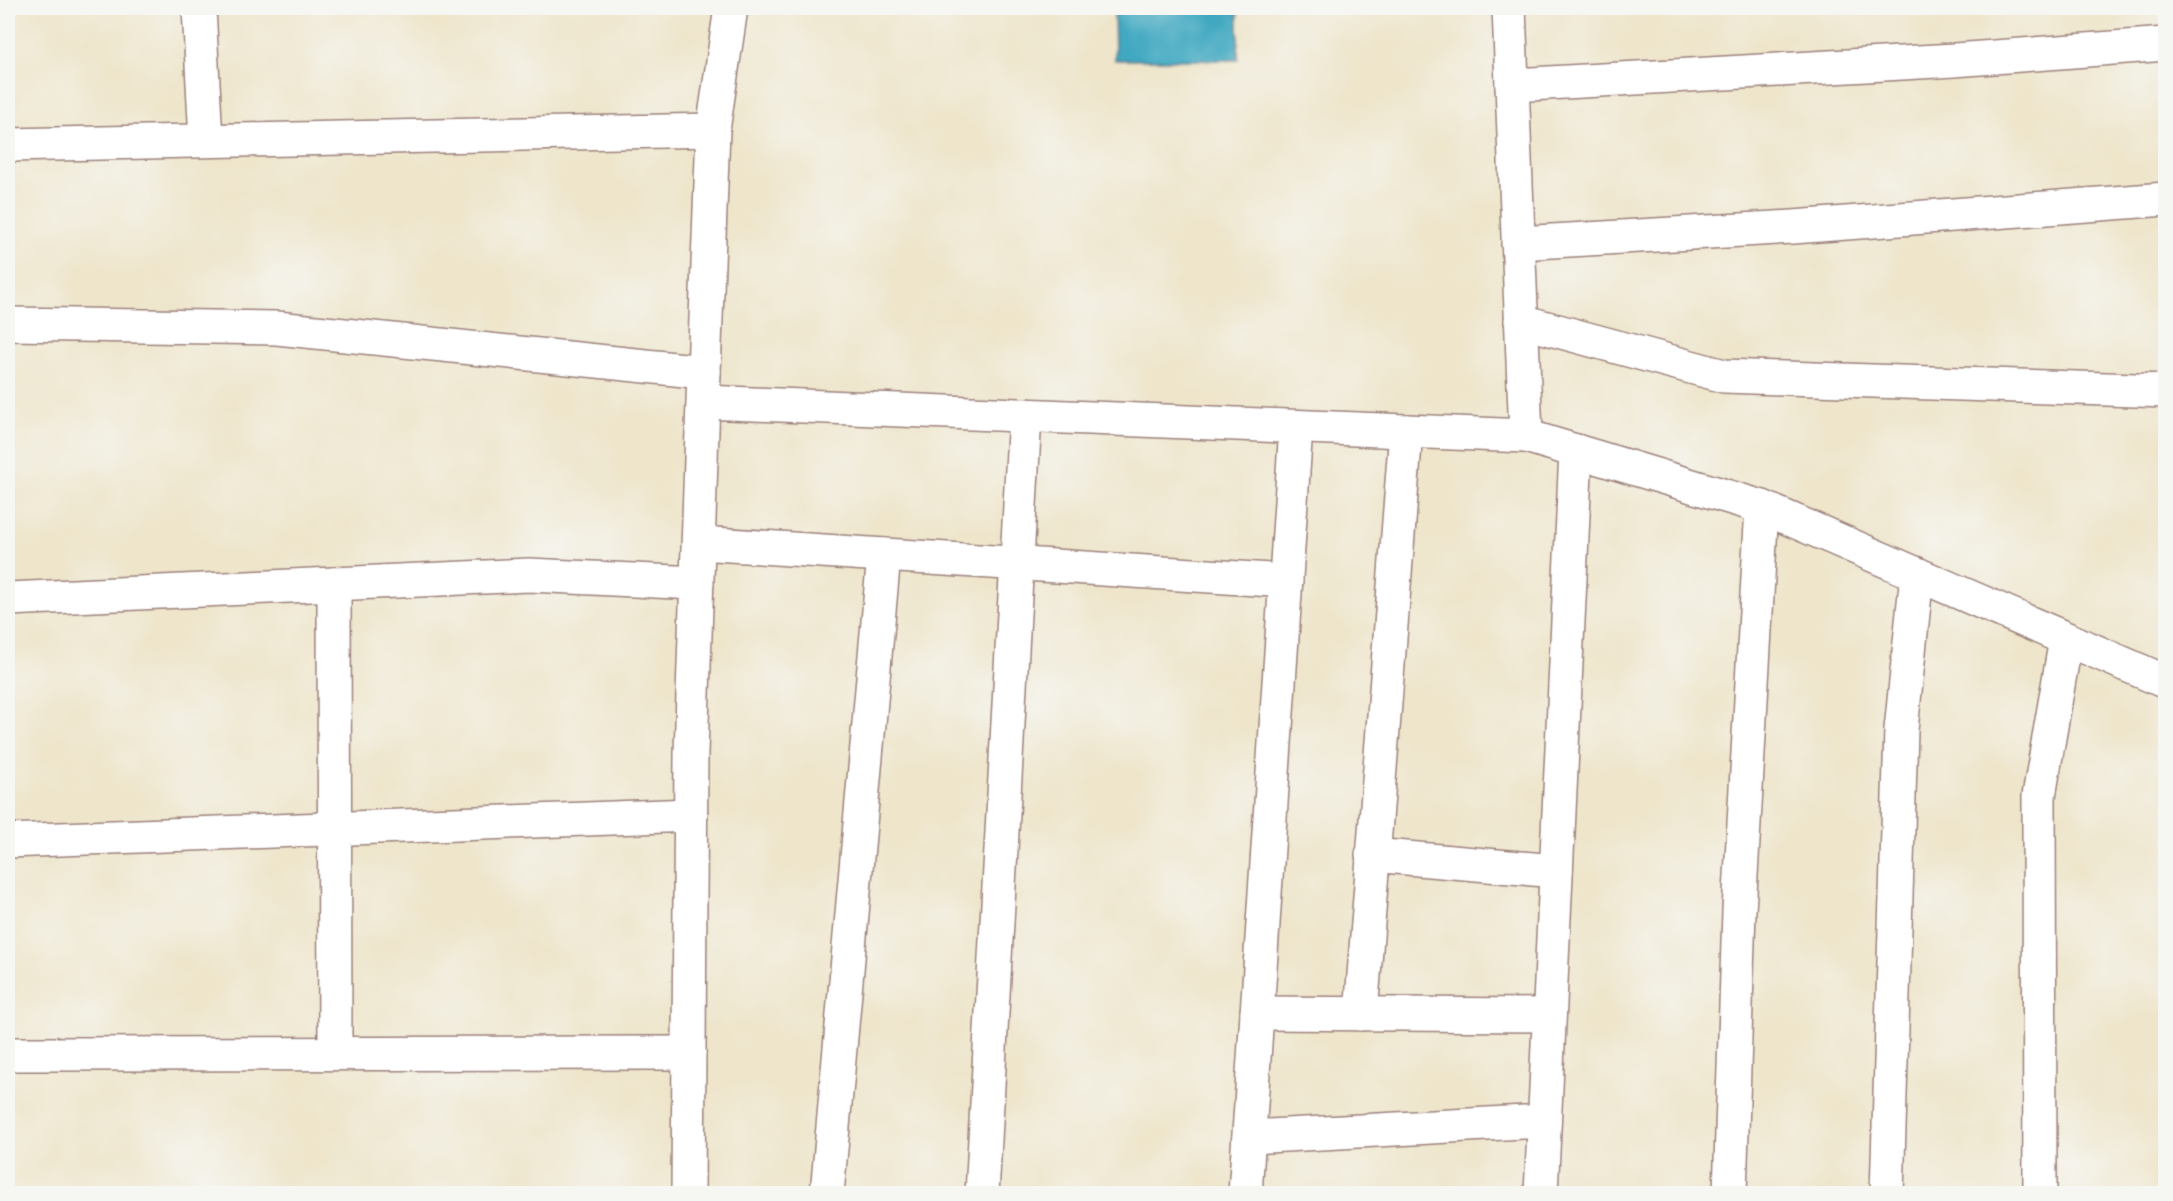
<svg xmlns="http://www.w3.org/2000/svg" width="2173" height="1201" viewBox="0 0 2173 1201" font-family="'Shantell Sans',sans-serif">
	<rect width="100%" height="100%" fill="#f6f6f2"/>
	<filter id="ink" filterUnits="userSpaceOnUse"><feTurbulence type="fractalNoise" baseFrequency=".0167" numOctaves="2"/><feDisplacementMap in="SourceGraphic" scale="12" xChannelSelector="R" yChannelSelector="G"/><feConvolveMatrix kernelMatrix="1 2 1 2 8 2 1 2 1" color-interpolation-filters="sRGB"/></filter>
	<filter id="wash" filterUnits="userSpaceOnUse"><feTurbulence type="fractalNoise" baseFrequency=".008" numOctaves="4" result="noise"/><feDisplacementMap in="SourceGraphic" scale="24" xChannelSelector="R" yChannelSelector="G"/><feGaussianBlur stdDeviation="1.35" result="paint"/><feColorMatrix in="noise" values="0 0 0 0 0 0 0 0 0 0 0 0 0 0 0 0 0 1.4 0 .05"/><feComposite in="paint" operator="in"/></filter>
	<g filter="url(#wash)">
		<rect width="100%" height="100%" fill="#eee5cb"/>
		<polygon fill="#40a8c1" stroke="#456476" stroke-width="1.5" points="1114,8 1238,8 1238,60 1115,60"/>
	</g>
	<g filter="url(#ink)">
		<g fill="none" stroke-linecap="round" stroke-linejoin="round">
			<g stroke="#9c827b" stroke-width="36">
				<g id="street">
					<polyline points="199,8 206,140"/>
					<polyline points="1509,8 1526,436"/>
					<polyline points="1512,85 1954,60 2166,44"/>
					<polyline points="8,145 713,130"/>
					<polyline points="1518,243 1793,227 2166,199"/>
					<polyline points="1521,321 1724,376 2166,391"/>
					<polyline points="8,324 277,328 704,372"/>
					<polyline points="704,402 1526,436 1762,507 2166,682"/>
					<polyline points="699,543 1286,581"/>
					<polyline points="334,584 335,1053"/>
					<polyline points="8,599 529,575 697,583"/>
					<polyline points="8,841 691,815"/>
					<polyline points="1372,855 1556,871"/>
					<polyline points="1257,1013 1549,1015"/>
					<polyline points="1361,1014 1406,431"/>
					<polyline points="8,1054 689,1053"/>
					<polyline points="1249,1137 1544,1121"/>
					<polyline points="827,1194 884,555"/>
					<polyline points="982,1194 1025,415"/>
					<polyline points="1245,1194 1296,427"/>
					<polyline points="1541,1194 1576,451"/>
					<polyline points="1730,1194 1739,911 1762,507"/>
					<polyline points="1887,1194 1901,730 1917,574"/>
					<polyline points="2040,1194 2039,796 2066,639"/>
				</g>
			</g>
			<g stroke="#9c827b" stroke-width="36">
				<polyline id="secondary" points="688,1194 691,753 704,372 713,130 731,8"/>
			</g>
			<use href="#street" stroke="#fff" stroke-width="33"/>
			<use href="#secondary" stroke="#fff" stroke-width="33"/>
		</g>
	</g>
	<rect width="2173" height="1201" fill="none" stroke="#f6f6f2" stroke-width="30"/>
</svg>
